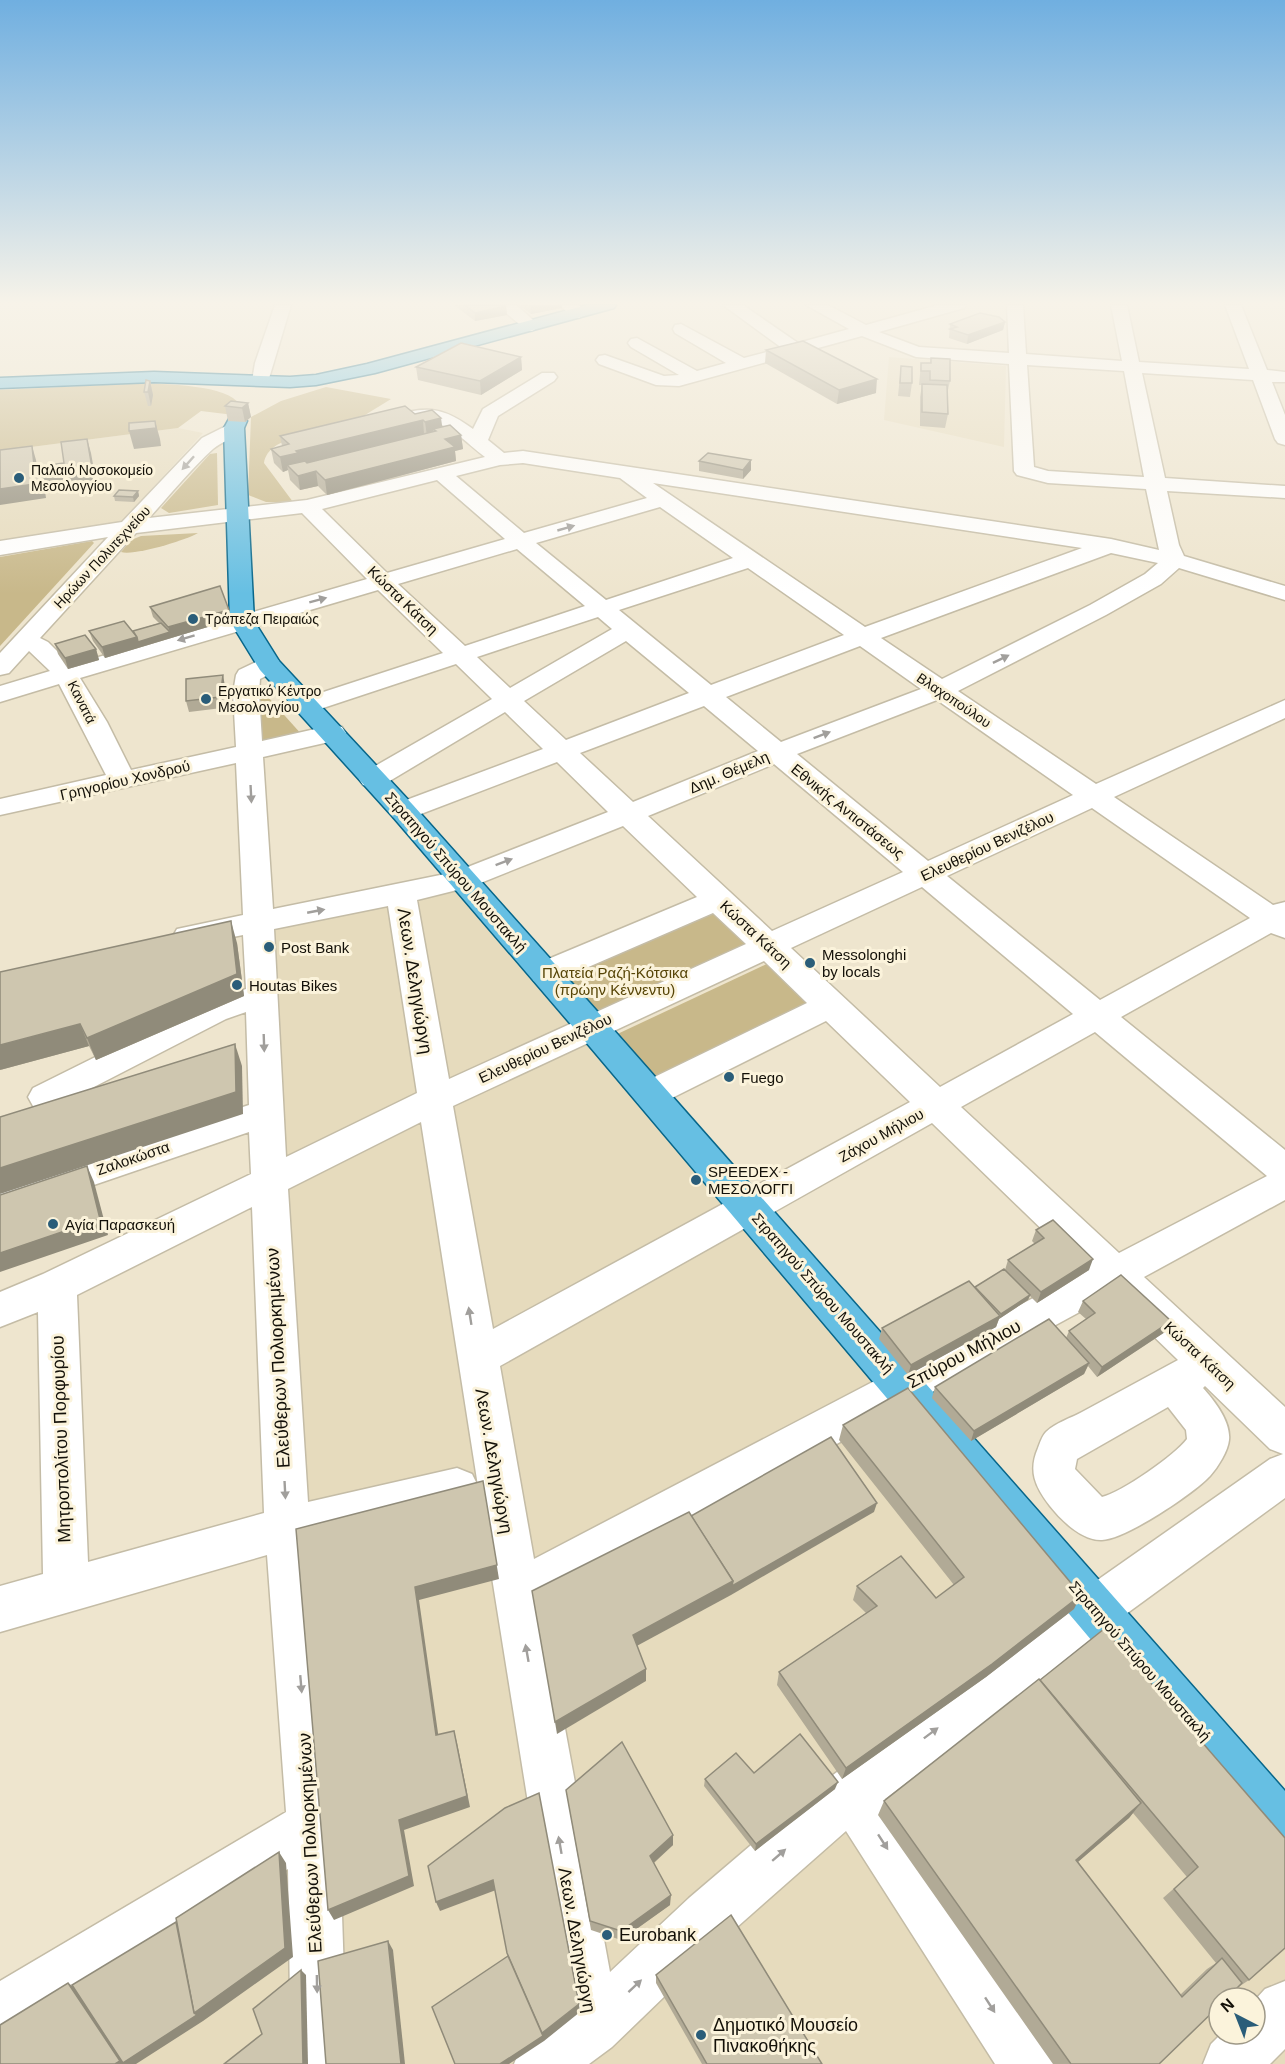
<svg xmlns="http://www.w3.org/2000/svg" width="1285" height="2064" viewBox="0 0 1285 2064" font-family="Arial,sans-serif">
	<rect width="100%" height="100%" fill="#eee5ce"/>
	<g fill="#e6dbbd" fill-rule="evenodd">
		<polygon points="889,357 1006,366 1004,447 884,420"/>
		<polygon points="178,428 203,433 119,524 0,542 0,451"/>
		<path d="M466,871l819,942v251h-1285l286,-238 -43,-906zM1219,1998h36v36h-36z"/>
	</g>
	<g fill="#c8b88a">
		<path d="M144,383c23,2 83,1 96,22l-6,10 -33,-4 -23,17 -178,23v-61z"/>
		<path d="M326,387l65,12c-17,10 -35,23 -54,31 -21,9 -67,3 -73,33l29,39h-27l-18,-7 3,-78 30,-16z"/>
		<polygon points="217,453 218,505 169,513 161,508 210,454"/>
		<path d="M198,533c-12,7 -63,23 -77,19l10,-12 10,-4z"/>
		<polygon points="92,541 94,543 0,646 0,557"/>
		<polygon points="259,687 303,736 260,745 256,688"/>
		<polygon points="717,910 752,942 594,1016 561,979"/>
		<polygon points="771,962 813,1002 651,1082 611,1037"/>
	</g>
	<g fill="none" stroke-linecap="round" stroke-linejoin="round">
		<g stroke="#c4bca6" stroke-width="3">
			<g id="minor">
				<polygon points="275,305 291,305 267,385 255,385 252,381 255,363"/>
				<polygon points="497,305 516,305 540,326 532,331 526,330"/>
				<polygon points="559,305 579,305 587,313 579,318 573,317"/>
				<path d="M723,305h20l55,38 51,-14 -43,-24h22l38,20 72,-20h28l-2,3 -85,24 40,15 90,6 -2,-48h16l3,49 96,7 -11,-56h16l12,57 110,7 -24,-64h16l26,65 18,2v10h-13l13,33v30l-7,-2 -3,-4 -22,-59 -111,-7 23,105 120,8v12l-118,-7 12,54 5,11 101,30v14l-106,-32 -18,16 -55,31 -148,76 138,93 189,-84v18l-171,79 159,108 12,-3v36l-14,-5 -150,84 164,133v50l-141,77 141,130v91l-174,127 -226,174 163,245 8,20h-61l-149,-233 -119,105 -115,111 -23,17h-75l8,-20 40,-29 -84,-525 -6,14 -15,6 -146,34 28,281 8,239h-56l-3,-195 -268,163 -20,8v-59l286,-169 -19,-257 -267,77v-46l43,-12 -5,-262 -38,15v-35l43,-18 208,-100 -2,-42 -249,85v-30l249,-82 -3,-93 -20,7 -169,87 -12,4 -12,-4 -5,-9 5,-9 171,-85 42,-14 -3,-54 -55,11 -11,-3 -4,-7 4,-7 66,-14 -7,-152 -236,52v-16l106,-24 -47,-91 -59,18v-16l50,-15 -21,-20 -20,22 -9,2v-22l108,-116 -108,18v-14l122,-19 80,-84 32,-16 7,2 3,4c-7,10 -22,13 -31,21 -23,21 -43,46 -64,69l158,-18 178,-43c-20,-15 -40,-39 -66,-36 -11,2 -22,7 -33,4l-3,-4 3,-4c40,-10 53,-13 87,12l10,-20 59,-36h12l3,4 -3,4 -56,35 -10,24 16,13 19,-2 588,88 48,11 -13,-61 -98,-6 -31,-8 -3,-4 -5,-107 -93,-7 -54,-21 -183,50 -23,-1 -57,-21 -3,-4 3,-4 6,-1 59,21 15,-1 -48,-28 -3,-4 3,-4 6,-1 60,33 29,-8 -51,-30 -2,-4 2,-4 6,-1 63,34 38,-10zM1027,365l97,6 20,106 -96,-6 -14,-4zM523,463l97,15 27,20 -123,35 -68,-57 44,-11zM437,480l68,59 -118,34 -65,-64zM653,483l429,65 -217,79zM660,507l73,51 -127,42 -70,-57zM302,513l65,66 -296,86 -23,-23 -8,-4 96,-105zM517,549l68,57 -120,40 -67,-62zM1111,553l47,10 -13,11 -55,31 -148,74 -61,-41zM748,568l96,67 -133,50 -92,-75zM378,590l65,63 -144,47 -4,5 4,5 9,3 9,-3 139,-46 36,35 -129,74 -4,6 4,6 10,2 10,-2 122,-73 38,37 -150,56 -4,6 4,6 10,3 10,-3 144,-55 51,50 -153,60 -182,37 -10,-152 79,-18 4,-6 -4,-6 -9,-2 -71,16 -3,-48 1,-14 18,-9 3,-5 -3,-5 -9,-2 -9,2 -21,10 -3,5 -3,18 3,54 -105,23 -24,-48 -27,-44zM598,617l14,12 -102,59 -33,-31zM626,641l63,52 -123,47 -42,-39zM860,646l61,43 -140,53 -55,-45zM937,700l136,95 -145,66 -131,-107zM704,706l54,45 -125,51 -53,-49zM774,764l129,108 -131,59 -124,-115zM1092,808l158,110 -150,82 -153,-124zM623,826l74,71 -163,68 -5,8 5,8 11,3 11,-3 157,-68 33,31 -297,135 -32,-179 56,-14zM922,887l151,127 -133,73 -149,-139zM388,906l29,187 -131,64 -12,-228zM764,961l43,42 -169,82 -5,9 5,9 12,4 12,-4 164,-82 84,81 -417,227 -40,-223zM1095,1032l172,144 -148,77 -158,-146zM421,1122l57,364 -6,-12 -15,-6 -149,34 -20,-313zM932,1123l153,148 -551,288 -34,-193zM252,1207l12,306 -176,49 -11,-267zM1111,1295l67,65c-32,17 -64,35 -96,52 -11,6 -27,11 -36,20 -4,4 -6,11 -8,16 -10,23 -3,39 12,58 11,14 32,35 52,34 24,-1 91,-46 108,-64 8,-9 18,-25 19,-36 2,-18 -15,-40 -26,-52l2,-2 65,63 13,5 -13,5 -191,134 -246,182 -144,123 -79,74 -68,-368zM1168,1407l18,23 1,9c-13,17 -65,53 -85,58l-27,-28 2,-10z"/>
				<polygon points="1285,1981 1285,2049 1270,2064 1203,2064 1211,2044 1221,2034 1255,2034 1255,2000 1265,1989"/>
			</g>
		</g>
		<g stroke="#07668a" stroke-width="3">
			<g id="major">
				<polygon points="587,305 616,305 614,308 375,373 316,385 290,387 154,382 0,388 0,378 154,372 290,377 316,375 367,364"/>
				<polygon points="237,415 244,417 247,421 244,428 254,621 279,661 413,805 604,1019 1285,1791 1285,1856 1267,1848 580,1035 393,817 260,670 230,621 224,428 230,417"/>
			</g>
		</g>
		<use href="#minor" fill="#fff" fill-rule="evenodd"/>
		<use href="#major" fill="#66bfe3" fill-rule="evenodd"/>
	</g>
	<g fill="#b1aa96" fill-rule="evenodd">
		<polygon points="454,305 505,305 506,306 507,315 475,321"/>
		<polygon points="519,305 562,305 562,308 531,314"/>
		<polygon points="1005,322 1003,330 967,344 949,338 950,324"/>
		<polygon points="766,350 876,393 837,404 765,363"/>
		<polygon points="521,357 522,370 481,395 418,380 416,367"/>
		<polygon points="931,358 950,381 947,394 948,414 945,428 920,426 920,397 922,385 919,385 921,363 930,363"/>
		<polygon points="901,366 912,383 910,397 898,396"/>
		<polygon points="150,381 153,395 151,406 148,406 144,392"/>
		<polygon points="248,403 251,417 245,422 228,421 225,406"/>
		<polygon points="415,414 442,427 461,435 463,449 455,451 456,461 327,495 318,486 300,490 290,480 288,470 283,472 274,463 271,449 282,446 280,436"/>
		<polygon points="699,461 751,470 743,479 699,471"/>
		<polygon points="138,491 139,496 134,502 115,501 114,496"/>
		<polygon points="150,607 231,620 105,658 93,641 89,631 133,631 159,623 153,617"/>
		<polygon points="55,644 96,649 99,660 68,669 58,654"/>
		<polygon points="225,686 222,708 189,712 186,701"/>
		<polygon points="237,943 244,996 96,1060 89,1046 0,1070"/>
		<polygon points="1036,1230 1089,1270 1037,1303 1030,1296 1028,1300 999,1319 996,1327 908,1375 879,1339 882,1328 975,1287 1005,1270 1008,1260 1035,1244 1032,1241"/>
		<polygon points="1083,1301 1171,1321 1165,1332 1097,1377 1088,1366 1084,1374 971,1441 932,1398 935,1387 1066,1338 1069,1331 1086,1319 1078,1312"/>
		<polygon points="843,1425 1074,1609 986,1677 842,1779 777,1685 779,1672 866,1613 853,1600 857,1586 936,1598 954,1585 839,1440"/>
		<path d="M1104,1629l145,351 -12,8 -78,76h-106l-175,-249 6,-14 156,-121zM1133,1813l54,64 -24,21 53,65 -9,6 -27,26 -102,-133 51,-44z"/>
		<polygon points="754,1773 835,1789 755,1851 704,1786 705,1779"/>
		<polygon points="566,1790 673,1845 654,1863 670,1905 621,1940 591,1930"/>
		<polygon points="656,1975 822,2064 702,2064 656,1983"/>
	</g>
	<g fill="#908b7a">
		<polygon points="530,305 562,305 562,308 531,314"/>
		<polygon points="506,306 507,315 475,321 475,313"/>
		<polygon points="1005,322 1003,330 967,344 968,335"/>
		<polygon points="521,357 522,370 481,395 480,381"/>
		<polygon points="877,379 876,393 837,404 839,390"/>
		<polygon points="150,381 153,395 151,406 148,392"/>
		<polygon points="248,403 251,417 245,422 242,408"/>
		<polygon points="441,418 443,432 436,431 433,429 434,434 427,436 425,422"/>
		<polygon points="423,420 424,434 300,465 287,465 288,470 283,472 280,457 296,451"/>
		<polygon points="155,421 160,439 161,446 134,449 129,431"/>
		<polygon points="461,435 463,449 455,451 456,461 327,495 325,480 445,439"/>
		<polygon points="87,439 91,453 97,487 74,491 73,487 45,491 46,498 0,505 0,489 41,476 69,472"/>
		<polygon points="32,446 36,460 39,480 34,465"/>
		<polygon points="751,460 751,470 743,479 743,470"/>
		<polygon points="316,471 318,486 300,490 298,476"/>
		<polygon points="138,491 139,496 134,502 133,497"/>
		<polygon points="229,610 231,620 105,658 102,647 137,637 170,632 168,627"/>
		<polygon points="96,649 99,660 68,669 65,658"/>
		<polygon points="223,675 225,686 222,708 220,697"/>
		<polygon points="231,921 237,943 244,996 96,1060 87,1038"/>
		<polygon points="80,1024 89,1046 0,1070 0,1045"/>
		<polygon points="235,1044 242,1066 243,1114 0,1194 0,1168"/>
		<polygon points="87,1166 94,1182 108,1235 0,1272 0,1253"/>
		<polygon points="1093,1259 1089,1270 1037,1303 1041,1292"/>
		<polygon points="1030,1295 1028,1300 999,1319 1001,1314"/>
		<polygon points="1000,1316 996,1327 908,1375 911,1365"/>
		<polygon points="1171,1321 1165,1332 1097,1377 1102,1367"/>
		<polygon points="1089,1363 1084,1374 971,1441 974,1431"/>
		<polygon points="483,1481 499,1579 419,1600 440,1747 436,1735 415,1587"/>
		<polygon points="877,1503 874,1512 731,1595 633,1648 633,1635"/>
		<polygon points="1081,1595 1074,1609 986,1677 842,1779 846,1768"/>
		<polygon points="646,1669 646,1681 557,1734 555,1722"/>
		<polygon points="454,1731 457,1743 470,1807 404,1830 414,1886 334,1920 328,1910 399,1820"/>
		<polygon points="838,1782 835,1789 755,1851 756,1844"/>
		<polygon points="1141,1803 1129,1818 1065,1873 1076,1860"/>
		<polygon points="673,1835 673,1845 650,1866 650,1856"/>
		<polygon points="279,1852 286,1863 293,1957 203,2021 136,2064 115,2064 68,1983 80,1991 194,2013"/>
		<polygon points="493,1880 496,1890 440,1911 436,1902"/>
		<polygon points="671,1895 670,1905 621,1940 621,1931"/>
		<polygon points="388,1941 393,1950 405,2064 401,2064"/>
		<polygon points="301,1970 306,1975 308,2064 303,2064"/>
		<polygon points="579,2004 580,2012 544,2041 509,2064 500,2064 542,2033"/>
	</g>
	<g fill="#cec6af" stroke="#908b7a" stroke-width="1.5">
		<polygon points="465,305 505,305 506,306 475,313"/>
		<polygon points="980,313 999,317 1005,322 968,335 950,329 957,327 950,324"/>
		<polygon points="803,341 877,379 839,390 766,350"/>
		<polygon points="461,343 521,357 480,381 416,367"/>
		<polygon points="931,358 950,359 950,381 930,380 930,371 921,371 921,363 931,363"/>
		<polygon points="901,366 912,367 912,383 900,383"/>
		<polygon points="146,380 150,381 148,392 144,392"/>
		<polygon points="922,384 947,385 948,414 922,412"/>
		<polygon points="231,401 248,403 242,408 225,406"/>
		<polygon points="405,406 415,414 432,410 441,418 425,422 423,420 296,451 298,453 280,457 271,449 289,444 280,436"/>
		<polygon points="155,421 156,428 129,431 129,423"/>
		<polygon points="450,425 461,435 445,439 455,447 325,480 316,471 298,476 287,465 305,461 307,463 436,431 433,429"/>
		<polygon points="87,439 93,473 69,476 69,472 41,476 41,483 0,489 0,450 32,446 34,465 41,466 64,463 61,442"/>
		<polygon points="708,453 751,460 743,470 699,461"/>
		<polygon points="119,490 138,491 133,497 114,496"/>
		<polygon points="220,586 229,610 168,627 150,607"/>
		<polygon points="124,621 137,637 102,647 89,631"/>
		<polygon points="161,623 170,632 138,642 137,637 133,631"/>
		<polygon points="85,635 96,649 65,658 55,644"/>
		<polygon points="223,675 220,697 186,701 186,679"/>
		<polygon points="231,921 237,974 87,1038 80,1024 0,1045 0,972"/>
		<polygon points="235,1044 236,1092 0,1168 0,1117"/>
		<polygon points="87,1166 100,1219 0,1253 0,1195"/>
		<polygon points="1053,1220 1093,1259 1041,1292 1008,1260 1044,1238 1036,1230"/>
		<polygon points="1004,1269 1030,1295 1001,1314 975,1287"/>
		<polygon points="1121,1275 1171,1321 1102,1367 1069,1331 1095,1313 1083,1301"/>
		<polygon points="969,1281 1000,1316 911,1365 882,1328"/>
		<polygon points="1049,1319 1089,1363 974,1431 935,1387"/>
		<polygon points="908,1388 1081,1595 992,1664 846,1768 779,1672 877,1606 857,1586 901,1556 936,1598 964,1577 843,1425"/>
		<polygon points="831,1437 877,1503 732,1586 733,1581 691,1516"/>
		<polygon points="483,1481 497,1565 415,1587 436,1735 454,1731 467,1796 399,1820 409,1876 328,1910 296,1529"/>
		<polygon points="689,1512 733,1581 633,1635 646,1669 555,1722 532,1591"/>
		<polygon points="1104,1629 1285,1838 1285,1948 1249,1980 1174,1889 1198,1867 1040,1680"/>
		<polygon points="1039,1679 1141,1803 1076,1860 1182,1997 1222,1958 1242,1983 1227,1998 1219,1998 1219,2006 1159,2064 1071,2064 884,1801"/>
		<polygon points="800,1734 838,1782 756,1844 705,1779 736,1753 754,1773"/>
		<polygon points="622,1742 673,1835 650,1856 671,1895 621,1931 590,1921 566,1790"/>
		<polygon points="539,1793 579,2004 542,2033 507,1953 493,1880 436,1902 428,1866 505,1808"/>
		<polygon points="279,1852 285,1948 194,2013 176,1918"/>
		<polygon points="731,1915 822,2064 707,2064 656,1975"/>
		<polygon points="176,1922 194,2013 197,2015 123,2063 72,1985"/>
		<polygon points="388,1941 401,2064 326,2064 318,1961"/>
		<polygon points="508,1956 543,2036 500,2064 455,2064 432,2007"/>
		<polygon points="301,1970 303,2064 224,2064 262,2034 253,2009"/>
		<polygon points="68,1983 120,2061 115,2064 0,2064 0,2025"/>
	</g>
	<defs><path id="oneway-solid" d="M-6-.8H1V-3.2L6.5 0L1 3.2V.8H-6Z" transform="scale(1.5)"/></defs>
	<g fill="#a19f9c">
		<use href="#oneway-solid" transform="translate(188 463) rotate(132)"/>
		<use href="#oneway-solid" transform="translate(566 528) rotate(-16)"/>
		<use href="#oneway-solid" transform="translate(318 600) rotate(-15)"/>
		<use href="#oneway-solid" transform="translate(186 638) rotate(163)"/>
		<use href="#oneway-solid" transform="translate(1001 659) rotate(-26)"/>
		<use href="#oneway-solid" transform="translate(822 735) rotate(-21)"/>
		<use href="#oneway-solid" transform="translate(251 794) rotate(87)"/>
		<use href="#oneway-solid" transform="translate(504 862) rotate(-21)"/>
		<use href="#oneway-solid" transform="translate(316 911) rotate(-11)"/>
		<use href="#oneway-solid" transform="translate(264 1043) rotate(88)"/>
		<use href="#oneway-solid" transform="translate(470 1316) rotate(-99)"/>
		<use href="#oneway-solid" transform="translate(285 1490) rotate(87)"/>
		<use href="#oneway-solid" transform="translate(527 1653) rotate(-100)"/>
		<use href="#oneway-solid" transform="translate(301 1684) rotate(85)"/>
		<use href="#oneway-solid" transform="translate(931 1733) rotate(-37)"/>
		<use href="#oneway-solid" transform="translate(883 1842) rotate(57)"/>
		<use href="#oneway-solid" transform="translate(560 1845) rotate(-100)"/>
		<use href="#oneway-solid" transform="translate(779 1855) rotate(-41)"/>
		<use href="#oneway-solid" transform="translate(317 1984) rotate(89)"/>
		<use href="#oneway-solid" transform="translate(635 1986) rotate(-43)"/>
		<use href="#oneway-solid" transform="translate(990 2005) rotate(57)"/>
	</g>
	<linearGradient id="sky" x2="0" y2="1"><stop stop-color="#70afe0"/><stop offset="0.51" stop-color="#f7f3e9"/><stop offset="1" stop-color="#f7f3e9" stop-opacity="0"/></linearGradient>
	<rect width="1285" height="594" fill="url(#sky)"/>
	<g fill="#2a5d79" stroke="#fbf3db" stroke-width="2">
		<circle cx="19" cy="478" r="6"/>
		<circle cx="193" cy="619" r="6"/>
		<circle cx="206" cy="699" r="6"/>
		<circle cx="269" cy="947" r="6"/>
		<circle cx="810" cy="963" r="6"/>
		<circle cx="237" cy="985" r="6"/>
		<circle cx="729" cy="1077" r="6"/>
		<circle cx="696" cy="1180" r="6"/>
		<circle cx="53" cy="1224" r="6"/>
		<circle cx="607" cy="1935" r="6"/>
		<circle cx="701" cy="2035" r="6"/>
	</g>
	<g text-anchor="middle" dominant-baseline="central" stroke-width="6" stroke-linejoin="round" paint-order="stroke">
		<g font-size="14" fill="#131008" stroke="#fbf3db" text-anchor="start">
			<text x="31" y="470">Παλαιό Νοσοκομείο<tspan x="31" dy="16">Μεσολογγίου</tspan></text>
			<text x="205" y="619">Τράπεζα Πειραιώς</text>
			<text x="218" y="691">Eργατικό Κέντρο<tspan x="218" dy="16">Μεσολογγίου</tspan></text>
		</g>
		<g font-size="14" fill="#131008" stroke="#fbf3db">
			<text transform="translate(102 557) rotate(-47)">Ηρώων Πολυτεχνείου</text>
			<text transform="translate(954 700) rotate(34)">Βλαχοπούλου</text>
			<text transform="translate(82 702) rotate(63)">Κανατά</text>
		</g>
		<g font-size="15" fill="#131008" stroke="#fbf3db">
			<text transform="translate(403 600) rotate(44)">Κώστα Κάτση</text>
			<text transform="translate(729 772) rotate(-23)">Δημ. Θέμελη</text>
			<text transform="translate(125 780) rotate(-13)">Γρηγορίου Χονδρού</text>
			<text transform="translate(848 811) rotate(39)">Εθνικής Αντιστάσεως</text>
			<text transform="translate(987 846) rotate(-25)">Ελευθερίου Βενιζέλου</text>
			<text transform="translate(456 872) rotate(49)">Στρατηγού Σπύρου Μουστακλή</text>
			<text transform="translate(756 934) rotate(43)">Κώστα Κάτση</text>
			<text transform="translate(545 1048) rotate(-25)">Ελευθερίου Βενιζέλου</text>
			<text transform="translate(881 1135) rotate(-29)">Ζάχου Μήλιου</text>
			<text transform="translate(133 1158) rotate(-19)">Ζαλοκώστα</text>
			<text transform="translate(823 1293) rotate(49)">Στρατηγού Σπύρου Μουστακλή</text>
			<text transform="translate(1200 1355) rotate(43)">Κώστα Κάτση</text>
			<text transform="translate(1140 1661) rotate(49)">Στρατηγού Σπύρου Μουστακλή</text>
		</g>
		<g font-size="15" fill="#131008" stroke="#fbf3db" text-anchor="start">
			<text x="281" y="947">Post Bank</text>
			<text x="822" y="954">Messolonghi<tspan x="822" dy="17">by locals</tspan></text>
			<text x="249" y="985">Houtas Bikes</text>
			<text x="741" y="1077">Fuego</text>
			<text x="708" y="1171">SPEEDEX -<tspan x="708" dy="17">ΜΕΣΟΛΟΓΓΙ</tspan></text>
			<text x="65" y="1224">Αγία Παρασκευή</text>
		</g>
		<g font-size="15" fill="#574507" stroke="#fbf3db">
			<text x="615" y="972">Πλατεία Ραζή-Κότσικα<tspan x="615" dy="17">(πρώην Κέννεντυ)</tspan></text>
		</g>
		<g font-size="18" fill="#131008" stroke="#fbf3db">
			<text transform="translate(415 981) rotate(81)">Λεων. Δεληγιώργη</text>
			<text transform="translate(964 1354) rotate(-28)">Σπύρου Μήλιου</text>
			<text transform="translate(278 1358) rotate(-93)">Ελεύθερων Πολιορκημένων</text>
			<text transform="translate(61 1439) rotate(-92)">Μητροπολίτου Πορφυρίου</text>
			<text transform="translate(494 1461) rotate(80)">Λεων. Δεληγιώργη</text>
			<text transform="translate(310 1843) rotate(-93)">Ελεύθερων Πολιορκημένων</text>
			<text transform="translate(577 1940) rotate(80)">Λεων. Δεληγιώργη</text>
		</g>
		<g font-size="18" fill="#131008" stroke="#fbf3db" text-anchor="start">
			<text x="619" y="1935">Eurobank</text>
			<text x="713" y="2025">Δημοτικό Μουσείο<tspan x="713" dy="21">Πινακοθήκης</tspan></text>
		</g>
	</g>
	<g transform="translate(1237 2016) rotate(318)"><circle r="28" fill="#fbf3db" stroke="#9e9887" stroke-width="1.5"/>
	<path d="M0-4.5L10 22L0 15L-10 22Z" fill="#2a5d79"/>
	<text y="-9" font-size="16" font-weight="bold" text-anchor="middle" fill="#131008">N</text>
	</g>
</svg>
